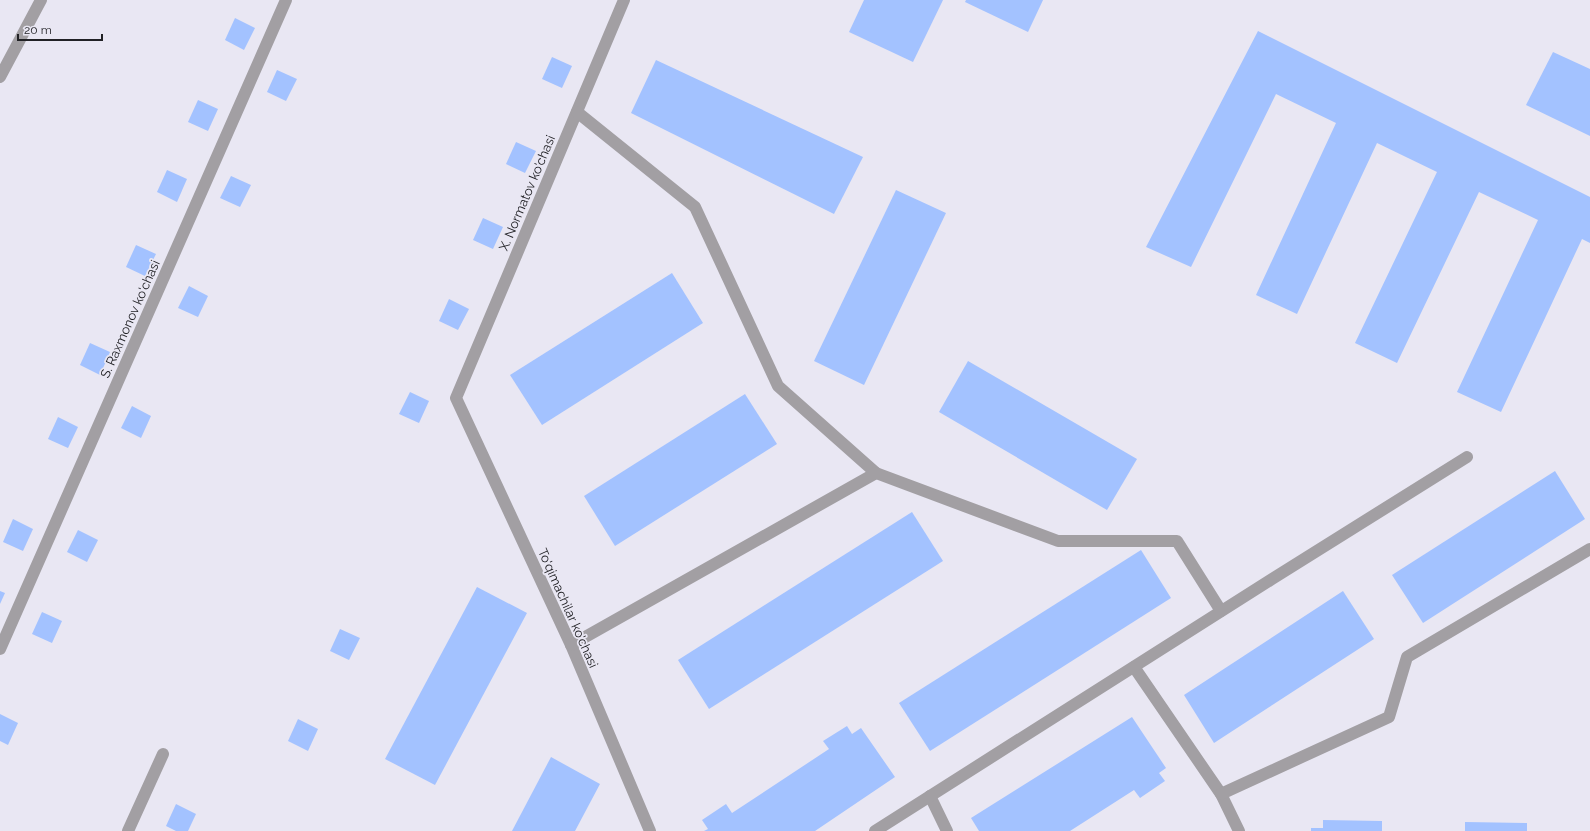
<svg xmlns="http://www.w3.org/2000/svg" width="1590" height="831" viewBox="0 0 1590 831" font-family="Raleway,sans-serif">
	<rect width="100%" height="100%" fill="#e9e7f3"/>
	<g fill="#a3c2ff">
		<polygon points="864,0 943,0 913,62 849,32"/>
		<polygon points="966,0 1043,0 1028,32 965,2"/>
		<polygon points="235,18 255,28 244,50 225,40"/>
		<polygon points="1258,31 1590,197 1590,243 1582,239 1501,412 1457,392 1538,220 1479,192 1397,363 1355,343 1437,172 1377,143 1297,314 1256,295 1336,123 1276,94 1191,267 1146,247"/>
		<polygon points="1553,52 1590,69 1590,136 1526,105"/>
		<polygon points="552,57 572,66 562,88 542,79"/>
		<polygon points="656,60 863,157 834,214 631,113"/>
		<polygon points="277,70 297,79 286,101 267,92"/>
		<polygon points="198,100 218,109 208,131 188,122"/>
		<polygon points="516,142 536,151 525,173 506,164"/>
		<polygon points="167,170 187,179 177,202 157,192"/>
		<polygon points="231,176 251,185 240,207 220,198"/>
		<polygon points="896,190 946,213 864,385 814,361"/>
		<polygon points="483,218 503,227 493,249 473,240"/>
		<polygon points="136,245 156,254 145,276 126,267"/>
		<polygon points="672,273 703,323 542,425 510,375"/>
		<polygon points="189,286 208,296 198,317 178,308"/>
		<polygon points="449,299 469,309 458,330 439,321"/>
		<polygon points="90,343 110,352 100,375 80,365"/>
		<polygon points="968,361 1137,459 1107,510 939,412"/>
		<polygon points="410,392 429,401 419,423 399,414"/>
		<polygon points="745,394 777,444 615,546 584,496"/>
		<polygon points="132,406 151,416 141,438 121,428"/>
		<polygon points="58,417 78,427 68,448 48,439"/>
		<polygon points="1555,471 1585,519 1423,623 1392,575"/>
		<polygon points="912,512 943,561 709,709 678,660"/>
		<polygon points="13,519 33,529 23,551 3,542"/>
		<polygon points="78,530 98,540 87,562 67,552"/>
		<polygon points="1141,550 1171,598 930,751 899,703"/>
		<polygon points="477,587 527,613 435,785 385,759"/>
		<polygon points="0,591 5,593 0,604"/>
		<polygon points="1343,591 1374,639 1214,743 1184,695"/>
		<polygon points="42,612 62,621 52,643 32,634"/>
		<polygon points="340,629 360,638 349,660 330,651"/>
		<polygon points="0,714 18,723 8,745 0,741"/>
		<polygon points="1132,717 1166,768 1159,773 1165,781 1140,798 1134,790 1070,831 979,831 971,818"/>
		<polygon points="298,719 318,729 308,751 288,741"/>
		<polygon points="847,726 852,734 861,728 895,777 815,831 704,831 708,829 702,820 726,804 732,813 829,749 823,741"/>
		<polygon points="551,757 600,784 575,831 512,831"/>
		<polygon points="176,804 196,814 188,831 176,831 166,826"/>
		<polygon points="1323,820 1382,821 1382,831 1311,831 1311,828 1323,828"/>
		<polygon points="1465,822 1527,823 1527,831 1465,831"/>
	</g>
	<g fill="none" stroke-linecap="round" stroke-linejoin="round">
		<g stroke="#a29fa3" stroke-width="12">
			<polyline points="624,0 456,398 571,645 650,831"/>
			<polyline points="0,77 41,0"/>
			<polyline points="577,112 695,207 778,386 876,473"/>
			<polyline points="571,645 876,473 1058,541 1177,541 1221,611"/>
			<polyline points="0,649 286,0"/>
			<polyline points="1134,667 1221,794 1239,831"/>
			<polyline points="1221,794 1389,717 1407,657 1590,549"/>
			<polyline points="930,796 947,831"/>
			<polyline points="128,831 163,754"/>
			<polyline points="875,831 1272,579 1467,457"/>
		</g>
	</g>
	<g text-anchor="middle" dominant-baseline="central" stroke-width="3.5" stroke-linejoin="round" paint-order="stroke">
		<g font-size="13" fill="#212125" stroke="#e9e7f3">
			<text transform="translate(527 193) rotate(-67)">X. Normatov ko'chasi</text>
			<text transform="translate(130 319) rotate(-66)">S. Raxmonov ko'chasi</text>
			<text transform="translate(568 608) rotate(66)">To'qimachilar ko'chasi</text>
		</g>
	</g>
	<path d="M18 34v6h84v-6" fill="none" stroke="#212125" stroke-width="2"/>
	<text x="24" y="34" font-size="12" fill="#212125" stroke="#e9e7f3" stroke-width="3" paint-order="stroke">20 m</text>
</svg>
